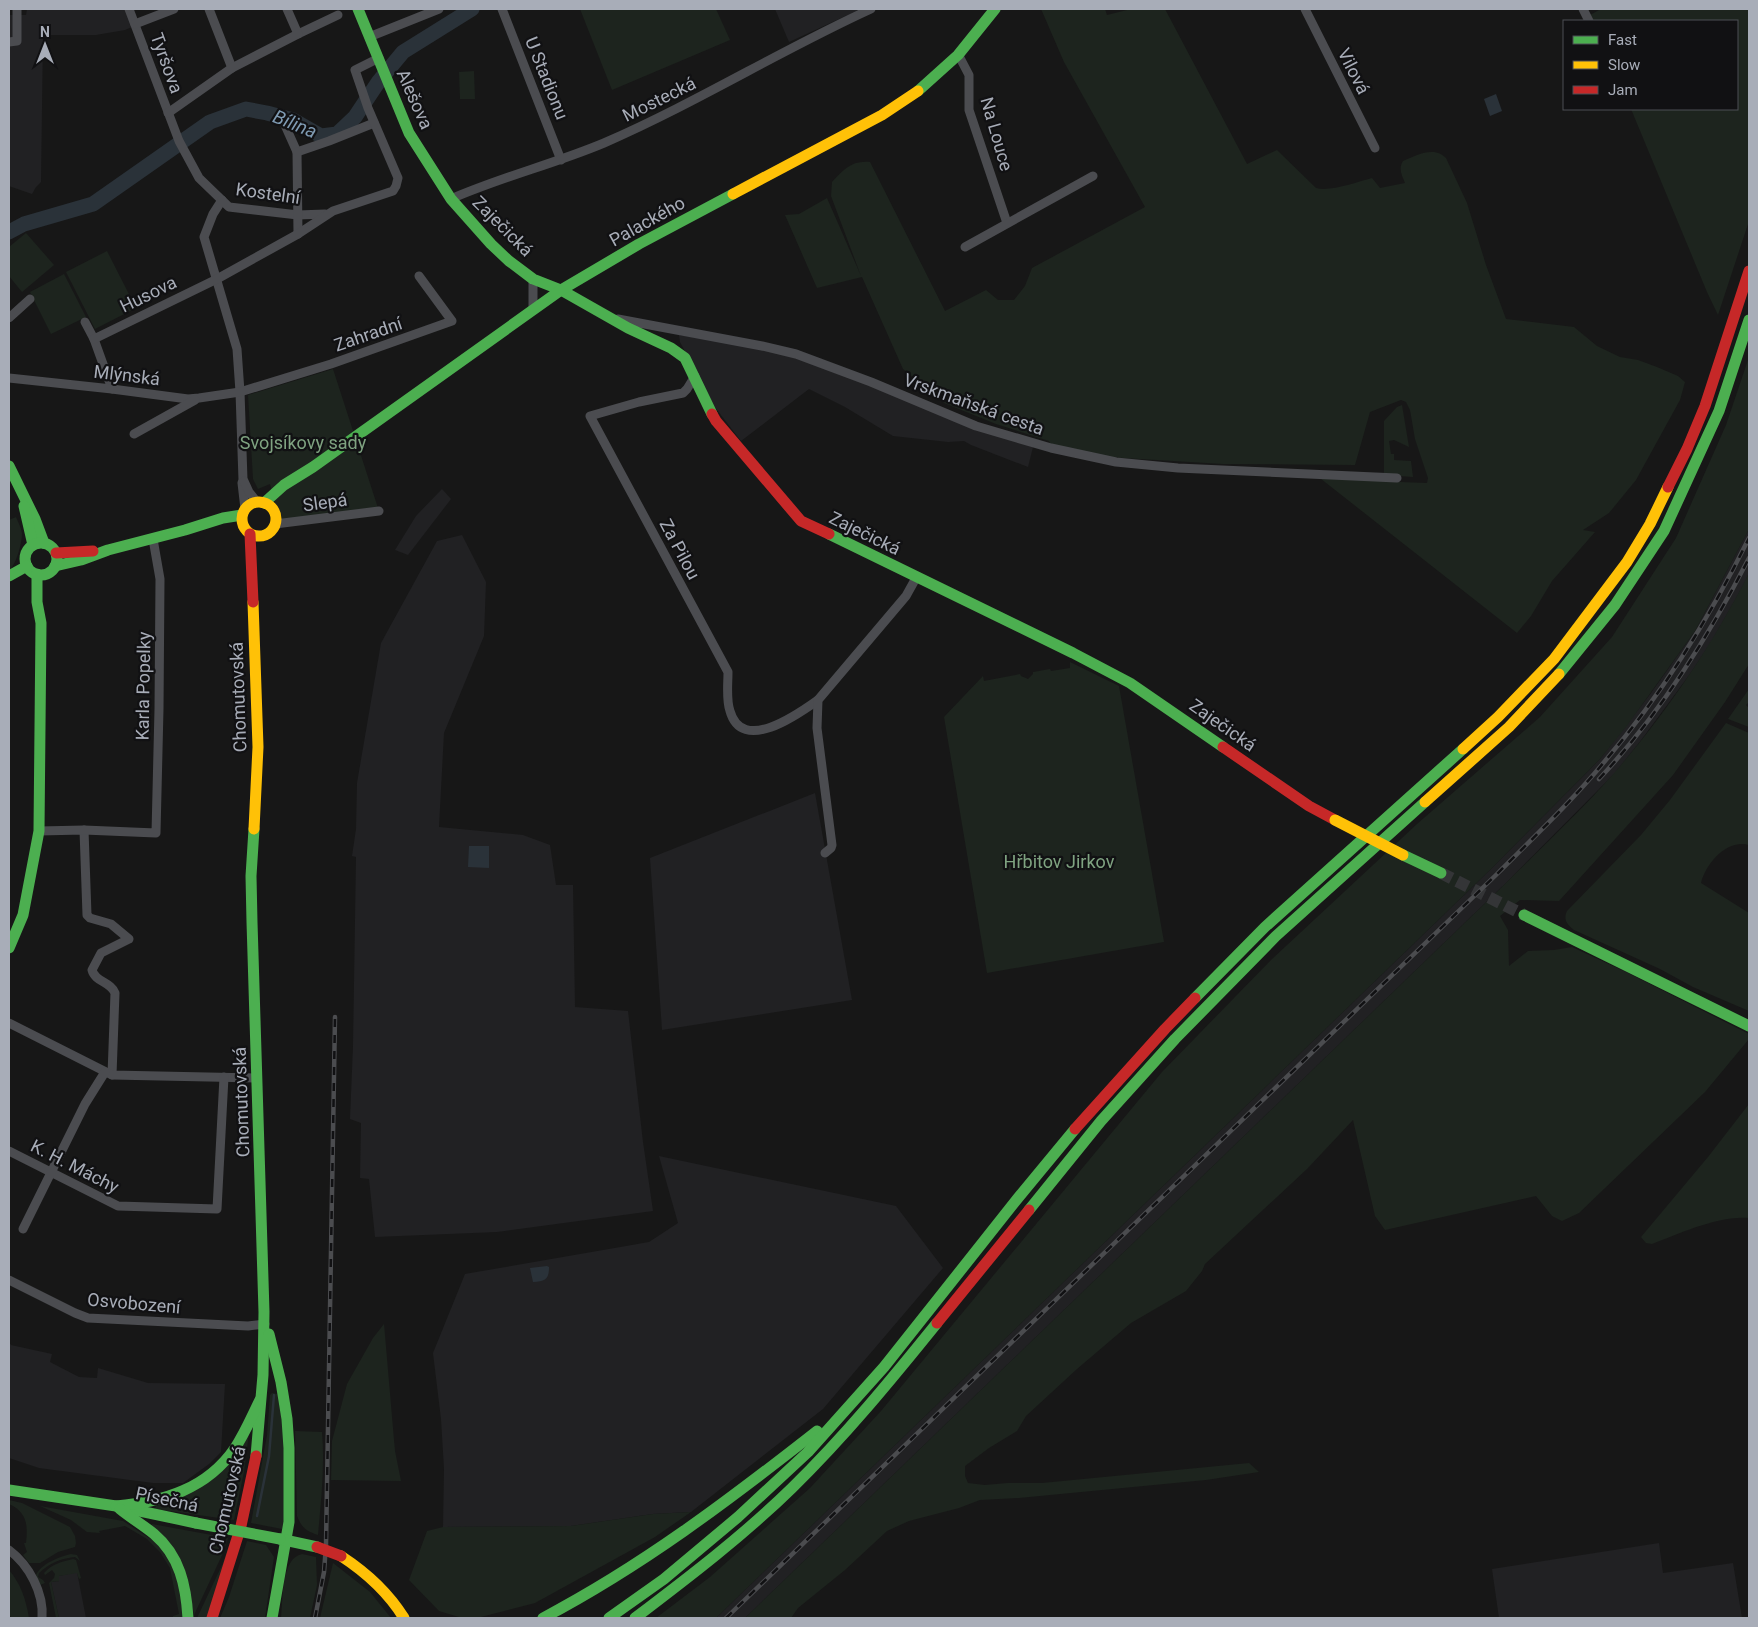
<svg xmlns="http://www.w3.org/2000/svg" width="1758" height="1627" viewBox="0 0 1758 1627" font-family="Roboto,sans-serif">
	<rect width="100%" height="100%" fill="#171717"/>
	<g fill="#212123">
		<polygon points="27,9 125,9 132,27 125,30 96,35 43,35 41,182 36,187 32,194 9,186 10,15 26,15"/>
		<polygon points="775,9 861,9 789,42"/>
		<polygon points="679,335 738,344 796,356 1033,447 1028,467 971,445 964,441 948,442 893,436 845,407 809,389 741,441 714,406 680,342"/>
		<polygon points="442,489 451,499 408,555 395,550 416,516"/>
		<polygon points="1749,529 1749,573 1743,586 1712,641 1690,674 1642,739 1615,773 1505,884 745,1618 716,1618 1491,869 1600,759 1651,693 1695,631"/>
		<polygon points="462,535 486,582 484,636 444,733 439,827 523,835 550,845 556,885 573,885 575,1007 628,1011 643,1142 653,1211 497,1232 375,1237 369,1179 360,1178 361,1123 350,1119 353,1046 356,857 352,856 356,829 357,783 381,643 437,541"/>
		<polygon points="815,793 852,1000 662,1030 650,858"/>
		<polygon points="659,1156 896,1206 943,1268 823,1409 691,1512 653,1514 571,1526 443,1527 444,1469 441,1419 433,1353 465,1274 649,1242 678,1223"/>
		<polygon points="9,1342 11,1345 52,1354 50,1362 79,1377 97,1378 98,1368 148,1383 225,1384 221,1452 209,1464 183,1483 153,1483 39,1468 9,1458"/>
		<polygon points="1659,1543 1663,1573 1733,1563 1742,1618 1499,1618 1492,1569"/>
		<polygon points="77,1572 86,1618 59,1618 51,1582 59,1581 59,1576"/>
	</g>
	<g fill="#1d241e">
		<polygon points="580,9 716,9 730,40 612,90"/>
		<path d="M1041,9h64l2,6 24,-6h34l82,155 30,-14 39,38c14,4 41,-6 56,-10l8,10 25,-5c-3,-8 -7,-14 -2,-22 14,-6 31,-15 43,-3l21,45 19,62 20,54 68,8 23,19 23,11 18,3 19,7 21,9 7,6 -5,18 -44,80 -27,33 -26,17 12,2 -43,49 -21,35 -14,17 -201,-158 84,7 27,1 1,-5 -13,-39 -5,-29 -4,-8 -5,-2 -31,12 -15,53 -132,-1 -83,-5 -33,-2 -56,-11 -2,-5 -53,-17 -52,-21 -41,-34 -41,-92 -45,11 -32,-73 14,-1 28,-16 34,78 -30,-80 1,-14c11,-12 20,-22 38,-20l75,149 41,-21 12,10h16l11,-14 7,-18 113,-61 -81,-145z"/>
		<polygon points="1601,9 1749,9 1749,221 1718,315 1707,292 1631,109 1737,109 1737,21 1593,21 1590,15"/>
		<polygon points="474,71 475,99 460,99 459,72"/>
		<polygon points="26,233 54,265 22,292 9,276 9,247"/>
		<polygon points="107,251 136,308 95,329 66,272"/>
		<polygon points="64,274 86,317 51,334 30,292"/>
		<polygon points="1749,357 1749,529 1695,631 1626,727 1600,759 1491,869 716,1618 656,1618 710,1577 810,1488 881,1411 1162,1072 1271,960 1417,824 1540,717 1612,637 1676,538 1726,425"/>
		<polygon points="333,369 378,508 280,521 270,484 258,489 253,479 248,395"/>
		<polygon points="1402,405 1409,447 1394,440 1389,441 1391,454 1394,454 1394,460 1411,461 1413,477 1384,475 1384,421 1397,407"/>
		<path d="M16,517c2,5 5,10 6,16 0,11 -5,27 -11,36l-2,1v-50z"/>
		<path d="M1749,573v91l-24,38 -52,73 -114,126 -39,-1 -20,16 8,14 1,36 19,-15 26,-1 18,-3 52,24 125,63v5l-44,53 -126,121 -17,8 -10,-5 -16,-20 -151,34 -10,-14 -22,-96 -46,49 -102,95 -3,7 -16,20 -55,32 -54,46 -51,47 -9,15 -28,17 -24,18v10l3,7 17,2 23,-2h34l207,-20 10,9 -53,8 -187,18 -39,2 -21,8 -50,13 -22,10 -42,39 -47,38 -7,10h-46l760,-734c37,-37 76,-73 110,-112 52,-60 98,-128 134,-199z"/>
		<polygon points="1070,662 1119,686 1164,942 987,973 944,717 983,676 984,681 1020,674 1021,676 1028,679 1033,674 1033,672 1050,669 1051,671 1070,668"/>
		<polygon points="1749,689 1749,702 1746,705 1749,708 1749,727 1728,719"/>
		<path d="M1726,723l23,10v112c-22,-6 -43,18 -48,38l48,30v98l-56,-24 -33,-18 -86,-39c-7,-6 -11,-10 -7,-19l74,-76 29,-35z"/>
		<path d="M1749,1104v114c-29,-3 -69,15 -97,26l-6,-1 -5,-6 67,-80z"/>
		<polygon points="384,1324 395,1451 401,1481 331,1480 332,1441 347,1384 373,1338"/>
		<polygon points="272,1393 277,1394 284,1430 284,1524 282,1529 251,1523 267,1435 270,1395"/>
		<path d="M295,1431l27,1c3,35 -1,69 -4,103 -12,-4 -16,-7 -21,-19z"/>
		<polygon points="249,1433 244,1472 234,1520 155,1509 156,1506 174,1501"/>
		<path d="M9,1500l13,3 48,24 5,9 1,7 -1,4 -17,5 -18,11h-11l-6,-8 4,-3 -3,-9h2c2,-18 1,-31 -17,-39z"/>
		<polygon points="40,1506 123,1521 157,1543 177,1573 184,1618 173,1618 173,1616 179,1614 170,1568 160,1552 147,1539 125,1526 99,1531 100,1533 87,1532 71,1520"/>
		<polygon points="691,1512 655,1537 535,1603 477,1618 462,1618 439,1611 409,1580 427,1531 443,1527 571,1526 653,1514"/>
		<polygon points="152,1524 228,1538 223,1553 194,1615 190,1593 151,1527"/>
		<polygon points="231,1539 233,1539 207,1618 197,1618 223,1563"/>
		<polygon points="247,1541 266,1545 274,1557 265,1618 220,1618 229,1597"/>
		<path d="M71,1554l6,1 3,6 -5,-4c-15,2 -24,5 -36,16l-1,4 5,3 2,3 -5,2 -4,-10c6,-12 23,-18 35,-21z"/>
		<path d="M302,1554l14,3 1,28 -7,33h-29c2,-18 0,-60 21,-64z"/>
		<path d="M73,1559l3,1 5,18 -2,1 -2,-6 -18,3v5l-8,1 8,36h-3l-7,-35 5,-5 1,-4 -3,-4 -7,5 -1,-2c9,-10 18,-11 29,-14z"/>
		<polygon points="333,1563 370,1592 391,1618 320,1618"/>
		<path d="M9,1570c12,14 17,30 20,48h-17l-3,-3z"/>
	</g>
	<g fill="#2a3239">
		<polygon points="1496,94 1502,111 1490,116 1484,99"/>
		<polygon points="469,846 489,846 489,868 468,867"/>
		<path d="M547,1266l2,1c0,13 -4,14 -16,15l-3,-14z"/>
	</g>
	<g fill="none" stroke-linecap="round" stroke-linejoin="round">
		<polyline stroke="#2a3239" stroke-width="2.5" points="257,1516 269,1456 274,1395"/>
		<polyline stroke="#2a3239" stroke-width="15" points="9,232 24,224 93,204 210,122 246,109 267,113 293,120 321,136 337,134 355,117 379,81 403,52 472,9"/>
		<polyline stroke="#343537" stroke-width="12" stroke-dasharray="12 6" stroke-linecap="butt" points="1441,873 1524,915"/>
		<g stroke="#4b4c50" stroke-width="9">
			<polyline points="129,9 179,141 199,178 229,207 298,215 325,214"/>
			<polyline points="209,9 232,68"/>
			<polyline points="502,9 561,160"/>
			<polyline points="1305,9 1375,148"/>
			<polyline points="1583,9 1589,21"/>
			<polyline points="135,24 174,9"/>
			<polyline points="298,34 338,15"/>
			<polyline points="369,37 439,9"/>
			<polyline points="9,42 17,41 17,9"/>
			<polyline points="959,56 969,75 969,110 1007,223"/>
			<polyline points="168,113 232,68 298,34 287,9"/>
			<polyline points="284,123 297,152 329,141 374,123"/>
			<polyline points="297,152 298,234"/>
			<path d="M451,199c50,-22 103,-35 153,-56 92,-40 177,-93 267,-134"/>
			<polyline points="222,200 213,214 204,237 237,349 240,392 243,480 242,483 245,509"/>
			<polyline points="965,247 1093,176"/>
			<polyline points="533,309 533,279"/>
			<polyline points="9,318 30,299"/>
			<polyline points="618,319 762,346 796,354 871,382 976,426 1051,448 1116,462 1178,468 1397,478"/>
			<polyline points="85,322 94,339 112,389"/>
			<polyline points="94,339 217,279 298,234 333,211 393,191 396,186 398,178 368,108 355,70 379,58"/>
			<path d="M695,376l-8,13 -4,4 -44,9 -49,14 138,256c0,12 -2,28 2,39 12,43 67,4 88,-11"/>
			<polyline points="9,378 112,389 188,399 199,398 240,392 331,364 452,321 419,276"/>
			<polyline points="134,434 195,400"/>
			<polyline points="244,481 249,492 257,502"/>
			<polyline points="275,524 379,511"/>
			<path d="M84,830l3,85 3,3 21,6 18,15 -28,14 -9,17c3,12 19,12 23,23l-3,82"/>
			<polyline points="39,831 84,830 156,833 159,709 160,579 153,539"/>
			<polyline points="825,853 831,848 832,845 817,728 818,700 906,596 916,578"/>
			<polyline points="9,1023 112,1075 257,1078"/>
			<polyline points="9,1151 118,1206 217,1209 224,1077"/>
			<polyline points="23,1229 85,1104 105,1072"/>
			<polyline points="9,1280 75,1313 88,1318 248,1326 265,1324"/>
			<path d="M9,1550c20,15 35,43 33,68"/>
		</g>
		<g stroke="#4caf50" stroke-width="11">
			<polyline points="358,9 409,133 451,199 491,244 509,261 533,279 561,290 628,328 671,348 685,358 712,414"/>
			<polyline points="918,91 958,55 995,9"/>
			<polyline points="9,466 35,519 44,543"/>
			<polyline points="264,503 284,485 313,467 561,290 639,244 733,194"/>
			<polyline points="24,506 33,545"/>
			<polyline points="829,534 1073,653 1130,683 1223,747"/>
			<circle cx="41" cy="559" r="16"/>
			<polyline points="55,566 81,560 108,550 185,530 223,518 242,515"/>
			<polyline points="9,576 27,566"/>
			<polyline points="1559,674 1615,605 1664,531 1719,411 1749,320"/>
			<polyline points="254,829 251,876 252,922 264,1312 263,1375 256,1456"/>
			<polyline points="1403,855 1441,873"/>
			<polyline points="1524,915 1749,1026"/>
			<polyline points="9,948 23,915 39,831 41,623 37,602 37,574"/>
			<polyline points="1195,998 1265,927 1463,749"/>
			<polyline points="1029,1210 1101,1121 1175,1039 1276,936 1425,802"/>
			<polyline points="269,1334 281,1382 287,1419 289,1448 289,1522 272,1618"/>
			<polyline points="9,1490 116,1506 196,1523"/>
			<path d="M116,1506c47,-4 91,-17 119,-58 10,-15 17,-32 25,-48"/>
			<path d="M120,1509c11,9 23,16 34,25 26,22 32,52 34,84"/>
			<polyline points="280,1539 317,1547"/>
			<path d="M543,1618c99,-52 186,-118 274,-187"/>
			<polyline points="609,1618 664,1579 738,1517 808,1452 884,1367 1018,1198 1075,1129"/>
			<path d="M635,1618c54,-41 109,-83 157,-130 53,-52 99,-108 145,-165"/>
		</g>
		<g stroke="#ffc107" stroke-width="11">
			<polyline points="733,194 882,115 918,91"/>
			<circle cx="259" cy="519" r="17"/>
			<polyline points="253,602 258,747 254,829"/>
			<polyline points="1463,749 1498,717 1554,659 1627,562 1650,524 1668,487"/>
			<polyline points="1425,802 1509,727 1559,674"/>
			<path d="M341,1556c26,17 47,36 63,62"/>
		</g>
		<g stroke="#c62828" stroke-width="11">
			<polyline points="712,414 716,421 801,521 829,534"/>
			<polyline points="1668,487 1687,449 1705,406 1749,271"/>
			<polyline points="250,534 253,602"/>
			<polyline points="56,553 93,551"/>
			<polyline points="1223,747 1309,806 1335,820"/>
			<polyline points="1075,1129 1165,1029 1195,998"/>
			<polyline points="937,1323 1029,1210"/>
			<polyline points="212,1618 241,1526 256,1456"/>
		</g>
		<g stroke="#4b4c4f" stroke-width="4.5">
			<g id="rail">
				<path d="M1599,779c61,-65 110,-143 150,-221"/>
				<polyline points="315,1618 324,1572 326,1545 335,1017"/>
				<path d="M726,1618l771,-744c37,-37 75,-73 108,-113 58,-68 104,-142 144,-223"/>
			</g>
		</g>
		<use href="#rail" stroke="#111113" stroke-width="2.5" stroke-dasharray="8" stroke-linecap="butt"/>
		<polyline stroke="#4caf50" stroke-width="11" points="196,1523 280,1539"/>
		<polyline stroke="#ffc107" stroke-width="11" points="1335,820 1403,855"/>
		<polyline stroke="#c62828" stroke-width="11" points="317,1547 341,1556"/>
	</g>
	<g text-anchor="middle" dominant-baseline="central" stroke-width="4.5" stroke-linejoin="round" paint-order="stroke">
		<g font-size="18" fill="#a8adb8" stroke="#111113">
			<text transform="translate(167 63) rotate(70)">Tyršova</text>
			<text transform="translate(1354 71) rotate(63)">Vilová</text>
			<text transform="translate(547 78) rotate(68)">U Stadionu</text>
			<text transform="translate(415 99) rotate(66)">Alešova</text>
			<text transform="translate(659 99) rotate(-26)">Mostecká</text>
			<text transform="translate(997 134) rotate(74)">Na Louce</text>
			<text transform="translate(268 193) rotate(8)">Kostelní</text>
			<text transform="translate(647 221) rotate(-29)">Palackého</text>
			<text transform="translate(503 226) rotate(45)">Zaječická</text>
			<text transform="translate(148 294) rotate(-26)">Husova</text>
			<text transform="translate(368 334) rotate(-19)">Zahradní</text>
			<text transform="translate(127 375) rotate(7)">Mlýnská</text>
			<text transform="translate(974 404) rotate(20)">Vrskmaňská cesta</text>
			<text transform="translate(325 502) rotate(-8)">Slepá</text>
			<text transform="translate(865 533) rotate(26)">Zaječická</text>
			<text transform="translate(680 549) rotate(62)">Za Pilou</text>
			<text transform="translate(143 686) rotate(-89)">Karla Popelky</text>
			<text transform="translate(238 697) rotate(-92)">Chomutovská</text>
			<text transform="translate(1223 725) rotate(35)">Zaječická</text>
			<text transform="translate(241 1102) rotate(-92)">Chomutovská</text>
			<text transform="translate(75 1166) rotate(27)">K. H. Máchy</text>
			<text transform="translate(134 1303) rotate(5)">Osvobození</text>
			<text transform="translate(167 1499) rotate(12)">Písečná</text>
			<text transform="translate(227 1500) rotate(-77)">Chomutovská</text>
		</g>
		<g font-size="18" fill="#7fa381" stroke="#111113">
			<text x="303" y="442">Svojsíkovy sady</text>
			<text x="1059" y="861">Hřbitov Jirkov</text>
		</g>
		<g font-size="19" font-style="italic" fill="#7f9bb3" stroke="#111113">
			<text transform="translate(295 124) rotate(22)">Bílina</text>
		</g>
	</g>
	<rect width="1758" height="1627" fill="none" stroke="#a8adb8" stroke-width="20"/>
	<rect x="1563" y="20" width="175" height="90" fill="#111113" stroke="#4d4f55"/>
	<rect x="1573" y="36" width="25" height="8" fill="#4caf50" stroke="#4d4f55"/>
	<text x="1608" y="45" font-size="15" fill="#a8adb8">Fast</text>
	<rect x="1573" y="61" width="25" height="8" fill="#ffc107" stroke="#4d4f55"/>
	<text x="1608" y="70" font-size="15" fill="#a8adb8">Slow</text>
	<rect x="1573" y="86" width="25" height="8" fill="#c62828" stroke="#4d4f55"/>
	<text x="1608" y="95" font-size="15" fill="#a8adb8">Jam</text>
	<g transform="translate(45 45)" stroke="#111113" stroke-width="4" paint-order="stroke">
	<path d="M0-4L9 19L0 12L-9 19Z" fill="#a8adb8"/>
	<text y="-8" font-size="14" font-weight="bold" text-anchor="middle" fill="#a8adb8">N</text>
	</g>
</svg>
